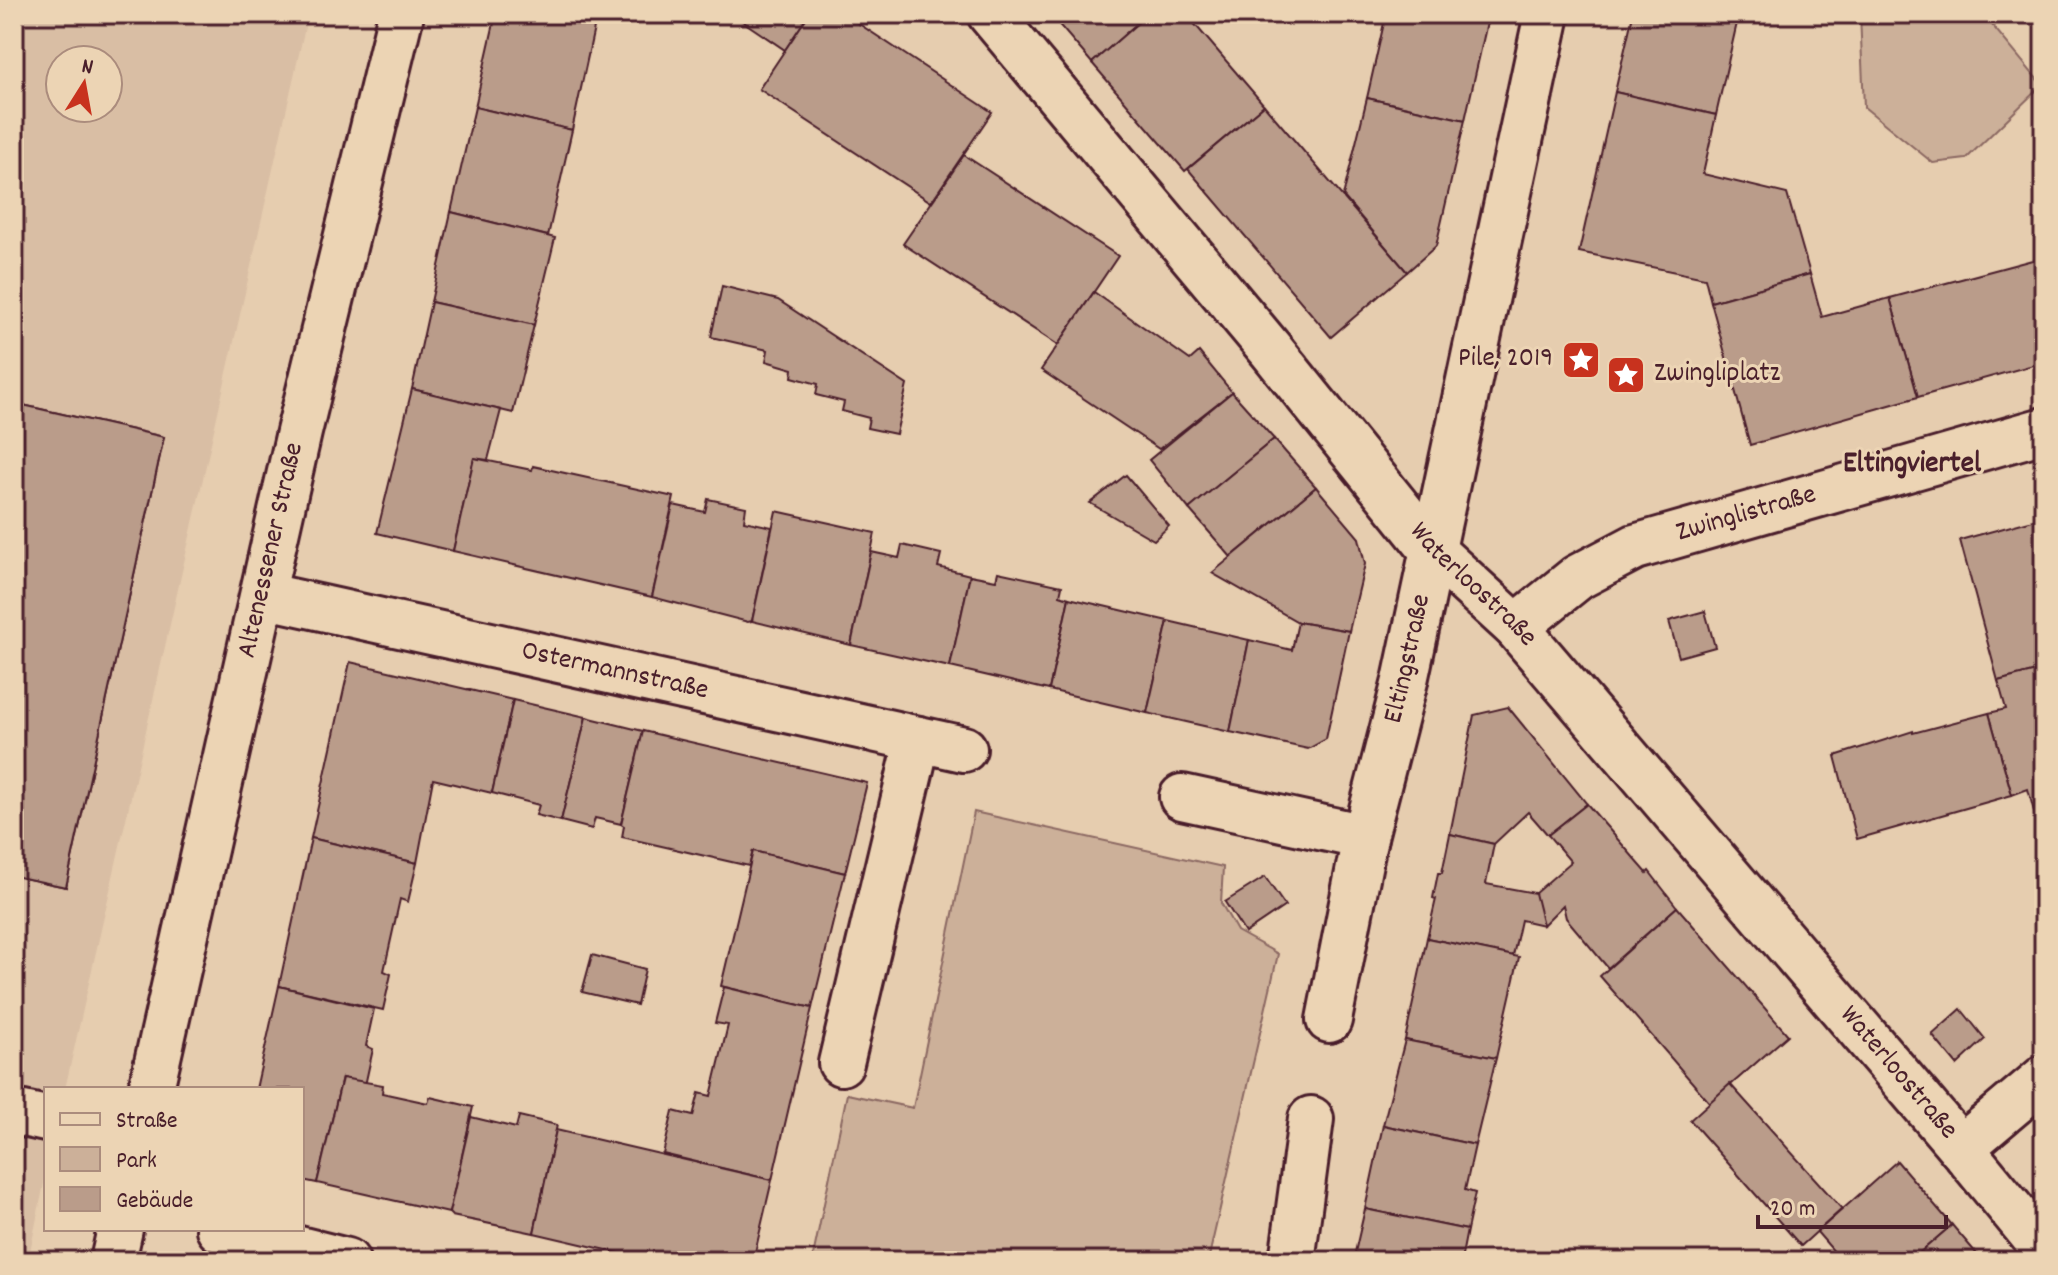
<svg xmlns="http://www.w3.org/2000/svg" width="2058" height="1275" viewBox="0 0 2058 1275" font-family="Dekko,sans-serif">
	<rect width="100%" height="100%" fill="#e6cdaf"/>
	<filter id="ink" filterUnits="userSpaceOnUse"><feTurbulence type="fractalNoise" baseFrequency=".0125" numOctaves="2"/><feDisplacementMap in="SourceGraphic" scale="16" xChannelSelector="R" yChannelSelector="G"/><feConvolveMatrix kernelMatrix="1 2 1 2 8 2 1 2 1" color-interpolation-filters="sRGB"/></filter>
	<g filter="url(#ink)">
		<path fill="#d9bea4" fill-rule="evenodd" d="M14,14h294l-243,1075h-19v85l-18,87h-14zM60,60h48v48h-48z"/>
		<g fill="#ccb099" stroke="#8b6862" stroke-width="2">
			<polygon points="1860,14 1983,14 2042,85 1966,159 1933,163 1864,107"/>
			<polygon points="974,812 1223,867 1221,903 1237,931 1278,954 1208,1261 812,1261 847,1094 913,1108"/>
		</g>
		<g fill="#ba9c8a" stroke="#4a1f2b" stroke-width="2">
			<polygon points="496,14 597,14 572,130 475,107"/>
			<polygon points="732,14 809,14 785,50"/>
			<polygon points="809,14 844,14 992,112 931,202 759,89"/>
			<polygon points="1050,14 1148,14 1092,63"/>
			<polygon points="1148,14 1186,14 1264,105 1185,171 1092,63"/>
			<polygon points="1386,14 1489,14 1465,120 1367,98"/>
			<polygon points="1633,14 1739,14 1716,115 1615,92"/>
			<polygon points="1615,92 1716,115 1703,174 1787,194 1810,274 1711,302 1705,278 1579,252"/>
			<polygon points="1367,98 1465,120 1436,246 1407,272 1343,196"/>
			<polygon points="1264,105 1407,272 1331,337 1188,169"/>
			<polygon points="475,107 572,130 548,236 451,212"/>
			<polygon points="964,155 1118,256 1058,345 903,244"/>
			<polygon points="451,212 555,238 534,325 431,302"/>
			<polygon points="2036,259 2044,287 2044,362 1918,397 1890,298"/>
			<polygon points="1810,274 1822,317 1890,298 1918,397 1750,445 1711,302"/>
			<polygon points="722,286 778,300 907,385 896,434 867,428 869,418 842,411 844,402 816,395 818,384 792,377 793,369 766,361 768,350 711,337"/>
			<polygon points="1094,292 1190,360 1199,352 1232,392 1159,449 1041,370"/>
			<polygon points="431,302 534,325 513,413 412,389"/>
			<polygon points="412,389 501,410 488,460 474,458 453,551 377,533"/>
			<polygon points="1232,392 1274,439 1189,509 1149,460"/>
			<polygon points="14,403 164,437 66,887 14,876"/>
			<polygon points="14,403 164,437 66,887 14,876"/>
			<polygon points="1274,439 1316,487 1231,557 1189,509"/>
			<polygon points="474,458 532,470 533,466 674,497 652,597 453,551"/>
			<polygon points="1126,475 1169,526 1154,540 1090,503"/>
			<polygon points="1316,487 1359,538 1365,564 1349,631 1298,622 1212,573"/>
			<polygon points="708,499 746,507 744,521 772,527 752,621 748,622 652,597 673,505 705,512"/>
			<polygon points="776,511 875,533 851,645 752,621"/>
			<polygon points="2044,517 2044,669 1998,681 1960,540"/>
			<polygon points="902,545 941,554 938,567 970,575 950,667 851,645 871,552 899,558"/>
			<polygon points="998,572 1062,586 1060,595 1069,598 1049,690 950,667 970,575 996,580"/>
			<polygon points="1069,598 1168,621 1147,713 1049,690"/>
			<polygon points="1705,611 1715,647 1679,657 1669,621"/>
			<polygon points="1168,621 1249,640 1230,732 1147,713"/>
			<polygon points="1298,622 1349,631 1326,739 1308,749 1230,732 1249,640 1292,650"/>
			<polygon points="350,662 513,700 492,793 433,779 417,863 311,838"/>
			<polygon points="2044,669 2044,849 2028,789 2012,795 1989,713 2006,709 1998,681"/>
			<polygon points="513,700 586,717 561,821 536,815 539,805 492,793"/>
			<polygon points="1508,707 1587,804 1548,835 1528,812 1494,844 1450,834 1474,715"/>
			<polygon points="1989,713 2012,795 1857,839 1835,756 1913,731 1913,733"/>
			<polygon points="586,717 643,731 621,824 595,818 592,829 561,821"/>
			<polygon points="643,731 867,783 845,873 753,851 749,866 622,837 624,826 621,824"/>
			<polygon points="1587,804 1647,873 1649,871 1677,907 1608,968 1566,918 1563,905 1543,925 1534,894 1571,862 1548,835"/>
			<polygon points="1450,834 1494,844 1486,884 1535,893 1543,925 1521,920 1513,956 1427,938 1436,899 1433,898 1438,873 1442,873"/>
			<polygon points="311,838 417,863 408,902 400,899 384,971 391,974 383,1010 279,986"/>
			<polygon points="753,851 845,873 812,1008 721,986"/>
			<polygon points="1265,877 1285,906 1245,933 1225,902"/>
			<polygon points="1677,907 1788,1035 1710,1103 1600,976"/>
			<polygon points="1427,938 1519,957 1496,1058 1405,1040"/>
			<polygon points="592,955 645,969 637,1005 582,992"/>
			<polygon points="279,986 374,1009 366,1046 373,1049 366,1081 365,1083 342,1078 317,1183 302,1180 302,1089 256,1089"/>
			<polygon points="724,987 812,1008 772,1180 663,1154 673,1111 693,1116 699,1093 711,1096 728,1025 715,1023"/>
			<polygon points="1961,1009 1985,1039 1957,1065 1932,1035"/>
			<polygon points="1405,1040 1496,1058 1475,1145 1383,1125"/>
			<polygon points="342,1078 383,1085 382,1093 428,1103 430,1097 473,1107 449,1213 317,1183"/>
			<polygon points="1730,1084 1842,1209 1801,1246 1690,1120"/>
			<polygon points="519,1116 557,1125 534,1233 452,1216 449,1213 471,1117 516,1128"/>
			<polygon points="1383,1125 1475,1145 1465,1190 1475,1193 1467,1230 1365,1209"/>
			<polygon points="556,1130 772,1180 753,1261 654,1261 534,1233"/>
			<polygon points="1897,1161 1952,1225 1910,1261 1842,1261 1817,1232"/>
			<polygon points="1365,1209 1467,1230 1461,1261 1353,1261"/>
			<polygon points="1952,1225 1983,1261 1910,1261"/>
		</g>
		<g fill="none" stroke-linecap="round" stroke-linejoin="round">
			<g stroke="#4a1f2b" stroke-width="50">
				<g id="minor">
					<path id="s1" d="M990,14l281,336 162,201 83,76 445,521 83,101"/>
					<path id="s2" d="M263,595l701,154"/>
					<path id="s3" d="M1516,627l62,-50 57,-30 409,-117"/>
					<polyline points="1182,797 1365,837"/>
					<path id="s4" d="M1329,1020l36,-183 40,-156 142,-667"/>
					<polyline points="841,1063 918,739"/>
					<path id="s5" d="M151,1089l148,-657 102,-418"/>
					<polyline points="14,1112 46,1119"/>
					<polyline points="1961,1148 2044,1078"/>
					<polyline points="219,1229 347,1261"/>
					<polyline points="113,1261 120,1229"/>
					<polyline points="1292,1261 1311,1119"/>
				</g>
			</g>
			<use href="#minor" stroke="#ecd4b4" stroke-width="44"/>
		</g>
	</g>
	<defs>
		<g id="sight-square" transform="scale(2)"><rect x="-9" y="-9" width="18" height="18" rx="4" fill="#c8321e" stroke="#ecd4b4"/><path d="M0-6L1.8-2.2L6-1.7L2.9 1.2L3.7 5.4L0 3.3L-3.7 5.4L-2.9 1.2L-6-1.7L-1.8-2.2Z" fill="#fff"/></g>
	</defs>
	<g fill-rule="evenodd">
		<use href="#sight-square" x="1581" y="360"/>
		<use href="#sight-square" x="1626" y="375"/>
	</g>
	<g text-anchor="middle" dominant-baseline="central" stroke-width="6" stroke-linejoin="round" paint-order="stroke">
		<g font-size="28" fill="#4a1f2b" stroke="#ecd4b4" text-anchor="end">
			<text x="1553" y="360">Pile, 2019</text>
			<text x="1654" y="375" text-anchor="start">Zwingliplatz</text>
		</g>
		<g font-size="28" fill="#4a1f2b" stroke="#ecd4b4">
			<text stroke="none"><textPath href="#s3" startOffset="260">Zwinglistraße</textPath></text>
			<text stroke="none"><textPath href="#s5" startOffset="552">Altenessener Straße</textPath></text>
			<text stroke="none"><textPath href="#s1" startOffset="748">Waterloostraße</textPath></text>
			<text stroke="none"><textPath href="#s4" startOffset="370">Eltingstraße</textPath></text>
			<text stroke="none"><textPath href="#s2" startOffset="360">Ostermannstraße</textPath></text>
			<text stroke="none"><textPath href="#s1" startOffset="1396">Waterloostraße</textPath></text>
		</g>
		<g font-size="30" font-weight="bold" fill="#4a1f2b" stroke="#ecd4b4">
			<text x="1912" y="465">Eltingviertel</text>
		</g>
	</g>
	<rect width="2058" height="1275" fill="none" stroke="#ecd4b4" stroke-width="48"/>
	<rect x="24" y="24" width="2010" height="1227" fill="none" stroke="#4a1f2b" stroke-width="3" filter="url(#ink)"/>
	<rect x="44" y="1087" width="260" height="144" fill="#ecd4b4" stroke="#ab8c7d" stroke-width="2"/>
	<rect x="60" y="1113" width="40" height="12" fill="#ecd4b4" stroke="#ab8c7d" stroke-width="2"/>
	<text x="116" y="1127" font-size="24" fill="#4a1f2b">Straße</text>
	<rect x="60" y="1147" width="40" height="24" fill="#ccb099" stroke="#ab8c7d" stroke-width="2"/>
	<text x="116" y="1167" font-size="24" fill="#4a1f2b">Park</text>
	<rect x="60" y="1187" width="40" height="24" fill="#ba9c8a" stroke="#ab8c7d" stroke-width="2"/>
	<text x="116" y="1207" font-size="24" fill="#4a1f2b">Gebäude</text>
	<g transform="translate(84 84) rotate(11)"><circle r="38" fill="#ecd4b4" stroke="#ab8c7d" stroke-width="2"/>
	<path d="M0-6L14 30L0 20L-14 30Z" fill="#c8321e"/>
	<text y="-12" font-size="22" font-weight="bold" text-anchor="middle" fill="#4a1f2b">N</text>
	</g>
	<path d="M1758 1215v12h188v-12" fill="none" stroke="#4a1f2b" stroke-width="4"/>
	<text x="1770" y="1215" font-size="24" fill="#4a1f2b" stroke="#ecd4b4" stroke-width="6" paint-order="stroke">20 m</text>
</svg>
